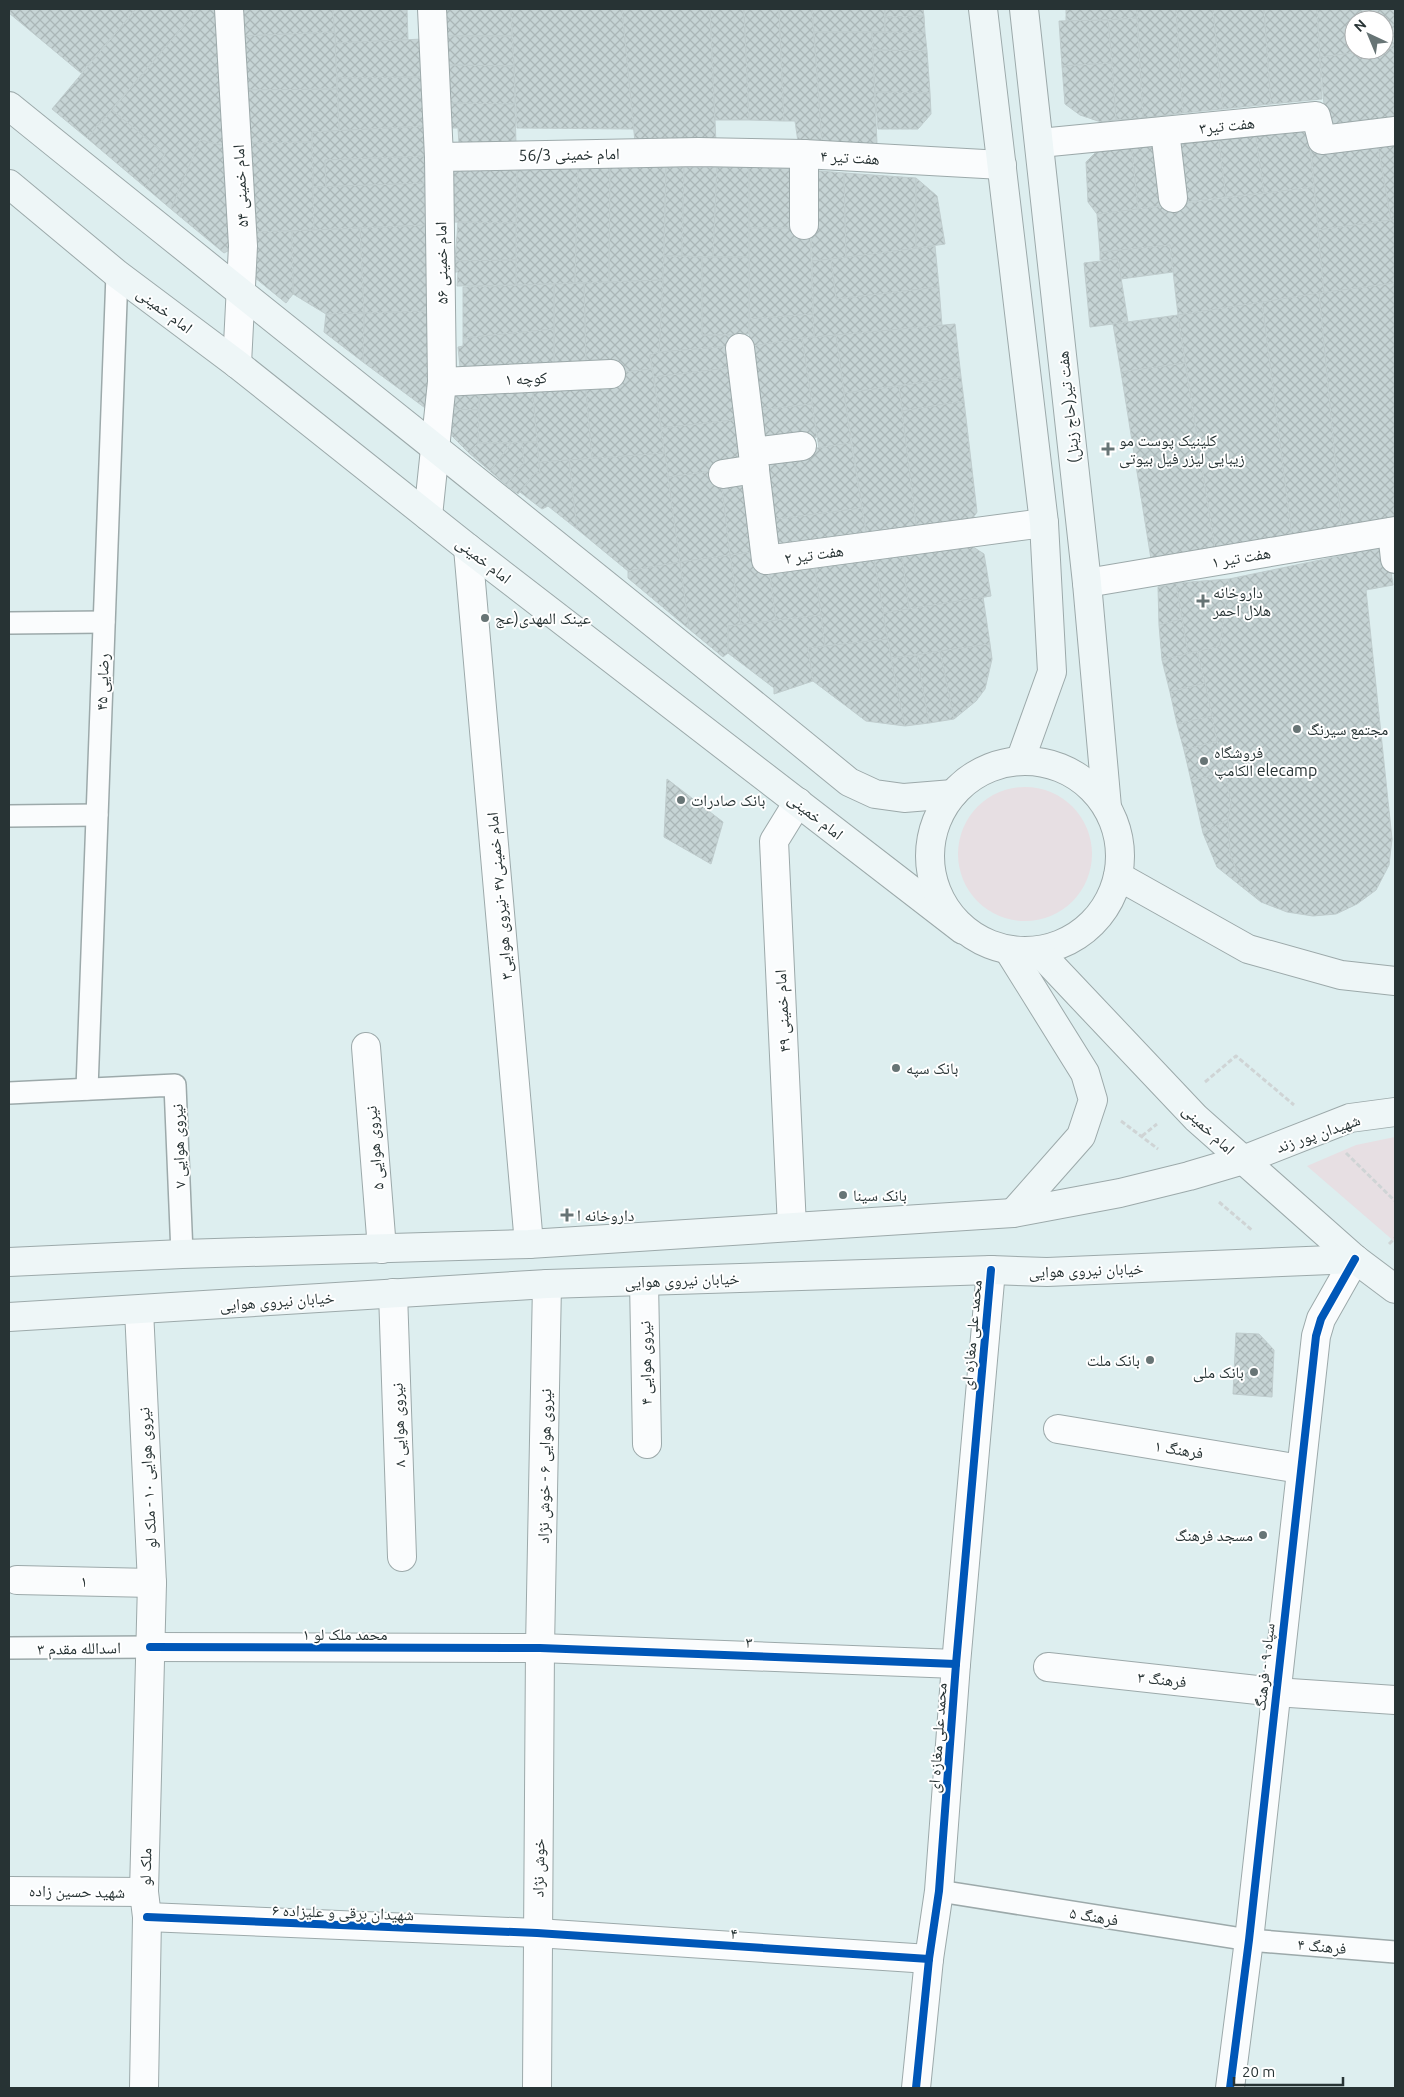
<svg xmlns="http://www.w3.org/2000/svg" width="1404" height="2097" viewBox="0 0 1404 2097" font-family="Ubuntu,'Noto Naskh Arabic',sans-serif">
	<defs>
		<pattern id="building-cross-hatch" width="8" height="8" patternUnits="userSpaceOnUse" patternTransform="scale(1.25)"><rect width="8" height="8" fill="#c6d4d5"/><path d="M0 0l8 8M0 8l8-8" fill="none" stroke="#aab6b7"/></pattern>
	</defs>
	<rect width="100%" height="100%" fill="#ddeeef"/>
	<g fill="#e7dfe3">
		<circle cx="1025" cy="854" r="67"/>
		<polygon points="1395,1137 1395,1242 1307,1166 1356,1145"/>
	</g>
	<g fill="url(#building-cross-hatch)" stroke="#bfcccd">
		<polygon points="9,9 136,9 81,73 9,13"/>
		<polygon points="136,9 198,9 87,138 52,109"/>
		<polygon points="198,9 222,9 229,147 200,140 171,209 145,187 165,154 112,110"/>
		<polygon points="240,9 333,9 335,32 243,36"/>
		<polygon points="333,9 407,9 408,40 335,43"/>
		<polygon points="440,9 511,9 512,36 443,36"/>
		<polygon points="511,9 622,9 634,129 517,128"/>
		<polygon points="622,9 710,9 716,143 635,142"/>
		<polygon points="710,9 744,9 749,120 715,120"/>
		<polygon points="744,9 779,9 784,121 749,120"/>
		<polygon points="779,9 812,9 822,142 798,142 795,121 784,121"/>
		<polygon points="812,9 885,9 885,32 814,32"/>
		<polygon points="885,9 923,9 924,16 885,17"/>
		<polygon points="1066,9 1137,9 1137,18 1066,22"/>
		<polygon points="1137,9 1176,9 1183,113 1143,118"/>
		<polygon points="1176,9 1213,9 1223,109 1183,113"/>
		<polygon points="1213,9 1264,9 1271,104 1223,109"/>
		<polygon points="1264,9 1317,9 1322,99 1271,104"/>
		<polygon points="1317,9 1395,9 1395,48 1384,50 1384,20 1354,20 1354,50 1380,50 1320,57"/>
		<polygon points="924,16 925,33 885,32 885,17"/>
		<polygon points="1137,18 1143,118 1116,120 1108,20"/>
		<polygon points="1108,20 1112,63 1062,66 1059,21"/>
		<polygon points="335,32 337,89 246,90 243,36"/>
		<polygon points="814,32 872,32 877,144 822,142"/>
		<polygon points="872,32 925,33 927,51 873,50"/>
		<polygon points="443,36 512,36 514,66 445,65"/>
		<polygon points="423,39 424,77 337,78 335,43"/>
		<polygon points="1395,48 1395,119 1335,124 1325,116 1320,57"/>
		<polygon points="873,50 927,51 930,93 875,92"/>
		<polygon points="1112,63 1116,120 1101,122 1080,115 1065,104 1062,66"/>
		<polygon points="445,65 514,66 515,104 449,103"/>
		<polygon points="424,77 425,126 339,131 337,78"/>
		<polygon points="337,89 339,131 312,132 312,142 250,143 246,90"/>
		<polygon points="875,92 930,93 931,114 918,129 878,129"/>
		<polygon points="449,103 515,104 516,145 459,144 458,128 451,128"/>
		<polygon points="112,110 165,154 145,187 87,138"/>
		<polygon points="425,126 426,156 325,160 326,187 313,187 312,132"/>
		<polygon points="1308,130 1314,187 1264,193 1255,131"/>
		<polygon points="1255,131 1264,193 1226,197 1218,135"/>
		<polygon points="1218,135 1226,197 1178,203 1171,140"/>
		<polygon points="1160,138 1169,204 1138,210 1131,141"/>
		<polygon points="1395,138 1395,220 1391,220 1377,141"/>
		<polygon points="200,140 229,147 235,247 224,253 171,209"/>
		<polygon points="1131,141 1138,210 1097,214 1088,202 1086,162 1103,145"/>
		<polygon points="1377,141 1391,220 1318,230 1311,150"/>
		<polygon points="312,142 314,230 252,232 250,143"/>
		<polygon points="426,156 426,183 326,187 325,160"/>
		<polygon points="452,166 517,166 516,223 452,222"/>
		<polygon points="517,166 578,167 575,283 516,285"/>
		<polygon points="578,167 610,167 609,282 575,283"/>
		<polygon points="610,167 666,167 663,280 609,282"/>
		<polygon points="666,167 684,167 682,256 664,256"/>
		<polygon points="684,167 717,167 713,257 682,256"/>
		<polygon points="717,167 749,167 749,257 713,257"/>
		<polygon points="749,167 800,169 799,228 749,228"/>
		<polygon points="809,170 844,173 846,258 812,261"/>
		<polygon points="844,173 916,178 916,248 846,258"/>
		<polygon points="916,178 937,196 945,244 916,248"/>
		<polygon points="426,183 427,225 314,230 313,187"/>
		<polygon points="1314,187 1324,293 1178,315 1170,245 1100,252 1097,214"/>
		<polygon points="1391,220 1395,220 1395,283 1324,293 1318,230"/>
		<polygon points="458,222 516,223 516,260 455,261"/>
		<polygon points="427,225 429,311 364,313 360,228"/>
		<polygon points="360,228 364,313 326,314 293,294 292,231"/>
		<polygon points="749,228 810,228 813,314 749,319"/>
		<polygon points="292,231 293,294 286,303 249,273 252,232"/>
		<polygon points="1170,245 1173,272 1121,279 1118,259 1100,260 1100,252"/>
		<polygon points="935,246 939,287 836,299 831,259"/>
		<polygon points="664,256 702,257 702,335 732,335 733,346 659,352"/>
		<polygon points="702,257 749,257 749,334 702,335"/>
		<polygon points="831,259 836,299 939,287 942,326 814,337 812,261"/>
		<polygon points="1118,259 1128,322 1090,327 1084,263"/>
		<polygon points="516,260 516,285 457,286 458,272 453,272 455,261"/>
		<polygon points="663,280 659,352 650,355 652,369 616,373 586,367 584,283"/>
		<polygon points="584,283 586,367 554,368 554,284"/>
		<polygon points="1395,283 1395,522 1342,530 1319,293"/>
		<polygon points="554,284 554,329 463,338 463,287"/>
		<polygon points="1319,293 1342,530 1292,538 1262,302"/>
		<polygon points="1262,302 1292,538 1215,549 1178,315"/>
		<polygon points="429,311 432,413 363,362 364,313"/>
		<polygon points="364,313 363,362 324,332 326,314"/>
		<polygon points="813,314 814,337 753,346 749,334 749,319"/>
		<polygon points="1178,315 1185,363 1121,372 1113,324"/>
		<polygon points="955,324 961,377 844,393 836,335"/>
		<polygon points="554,329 554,368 460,367 458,347 463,346 463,338"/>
		<polygon points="836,335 851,443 819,448 802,338"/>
		<polygon points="802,338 812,404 759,410 753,346"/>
		<polygon points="733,346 736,367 654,377 650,355 659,352"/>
		<polygon points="1185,363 1215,549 1151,559 1121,372"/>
		<polygon points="736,367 743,419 661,428 654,377"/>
		<polygon points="652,369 665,453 592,459 585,382 616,373"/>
		<polygon points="961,377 964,401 902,411 899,386"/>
		<polygon points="585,382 592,459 539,462 532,384"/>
		<polygon points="532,384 537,442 478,443 479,393"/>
		<polygon points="899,386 917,531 867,537 844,393"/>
		<polygon points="451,392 479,393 479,410 451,409"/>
		<polygon points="964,401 977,512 971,521 917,531 902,411"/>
		<polygon points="812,404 817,437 772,443 762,436 759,410"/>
		<polygon points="451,409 479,410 478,443 469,453 452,436"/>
		<polygon points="743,419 749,466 668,477 661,428"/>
		<polygon points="522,442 537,442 540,473 535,473 518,494 506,485 524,462"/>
		<polygon points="522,442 524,462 506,485 490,471 511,443"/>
		<polygon points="478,443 511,443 490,471 469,453"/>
		<polygon points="851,443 862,508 770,520 762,456"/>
		<polygon points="665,453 680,562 628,571 577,529 569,460"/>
		<polygon points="569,460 577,529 548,506 542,509 520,492 535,473 540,473 539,462"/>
		<polygon points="720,470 730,555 680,562 668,477"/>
		<polygon points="750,474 760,551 730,555 721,478"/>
		<polygon points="862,508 867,537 773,550 770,520"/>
		<polygon points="964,541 984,554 991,596 909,609 901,549"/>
		<polygon points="1387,546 1393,585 1366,590 1392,839 1389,865 1376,890 1357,904 1336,914 1313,916 1287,912 1261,902 1239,876 1230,854 1228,819 1231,803 1197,651 1220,646 1229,579"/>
		<polygon points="901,549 909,609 883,613 873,553"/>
		<polygon points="760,551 769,567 776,620 741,625 730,555"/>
		<polygon points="873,553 888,639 825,646 814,561"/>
		<polygon points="730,555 741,625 728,626 728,653 723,657 689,629 680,562"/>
		<polygon points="814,561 821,615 776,620 769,567"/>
		<polygon points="680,562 689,629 628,578 628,571"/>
		<polygon points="1229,579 1220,646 1188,654 1176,583"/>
		<polygon points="1176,583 1182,619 1159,625 1158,587"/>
		<polygon points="983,597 990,644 891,658 883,613"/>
		<polygon points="821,615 825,646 808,648 813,681 774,694 774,688 728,653 728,626"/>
		<polygon points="1182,619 1188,654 1162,660 1159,625"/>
		<polygon points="888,639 891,658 905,726 866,721 813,681 808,648"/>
		<polygon points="990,644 992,659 985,689 976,701 954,719 940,651"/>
		<polygon points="940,651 954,719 929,723 917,655"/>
		<polygon points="1197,651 1205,683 1170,692 1162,660"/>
		<polygon points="917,655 929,723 905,726 891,658"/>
		<polygon points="1205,683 1212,716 1177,724 1170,692"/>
		<polygon points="1212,716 1217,741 1184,750 1177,724"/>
		<polygon points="1217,741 1225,773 1191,780 1184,750"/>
		<polygon points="1225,773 1231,803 1228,819 1203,833 1191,780"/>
		<polygon points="667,779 723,822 711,864 664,837"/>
		<polygon points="1228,819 1230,854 1239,876 1261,902 1217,867 1203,833"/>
		<polygon points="1236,1333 1259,1334 1274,1350 1272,1397 1233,1394"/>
	</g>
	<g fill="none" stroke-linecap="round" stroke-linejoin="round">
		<g stroke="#9ca9aa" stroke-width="24">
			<g id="service">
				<polyline points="9,623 104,622"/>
				<polyline points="9,816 97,815"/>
				<polyline points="87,1089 117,274"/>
				<polyline points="9,1093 175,1085 182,1254"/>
				<polyline points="9,1648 150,1647"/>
				<polyline points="939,1891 1249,1940 1395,1952"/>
			</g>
		</g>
		<g stroke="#9ca9aa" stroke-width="30">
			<g id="minor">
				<polyline points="229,9 243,246 237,364"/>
				<polyline points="1165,131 1173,198"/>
				<polyline points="1040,143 1316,116 1322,140 1395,131"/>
				<polyline points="804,154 804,225"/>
				<polyline points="439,157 698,152 804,154 1002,165"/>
				<polyline points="740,348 766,560 1044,523"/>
				<polyline points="442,382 611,374"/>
				<polyline points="753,452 802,446"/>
				<polyline points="723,474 755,469"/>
				<polyline points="428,516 442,382 439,157 432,9"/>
				<polyline points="1392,532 1395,559"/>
				<polyline points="468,548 529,1244"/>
				<polyline points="1087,583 1395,531"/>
				<polyline points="366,1047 382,1249"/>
				<polyline points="792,1227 774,841 798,802"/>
				<polyline points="644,1281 647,1444"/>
				<polyline points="393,1293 402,1557"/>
				<polyline points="139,1310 152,1583 144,1892 147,1917 144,2088"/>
				<polyline points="1058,1429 1300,1469"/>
				<polyline points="17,1580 152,1583"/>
				<polyline points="150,1647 540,1648 956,1664"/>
				<polyline points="1048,1667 1275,1692 1395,1700"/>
				<polyline points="9,1891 144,1892"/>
				<polyline points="147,1917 537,1933 929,1959"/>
				<polyline points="537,2088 540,1648 547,1284"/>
				<polyline points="916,2088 929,1959 939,1891 956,1664 991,1270"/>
				<polyline points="1230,2088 1249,1940 1316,1336 1321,1319 1355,1259"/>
			</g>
		</g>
		<g stroke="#9ca9aa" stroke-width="30">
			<g id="secondary">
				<polyline points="983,9 1044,523 1052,672 1020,761"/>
				<polyline points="1024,9 1087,583 1107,807"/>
				<path d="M9,106c279,226 562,448 840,676l26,12 29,4 49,-4"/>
				<polyline points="9,184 117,274 237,364 468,548 963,930"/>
				<circle cx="1025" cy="856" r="95"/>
				<polyline points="1118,876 1248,949 1341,975 1395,981"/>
				<polyline points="1009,951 1085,1073 1093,1100 1081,1136 1013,1213"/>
				<polyline points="1038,951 1196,1118 1355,1259 1395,1289"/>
				<polyline points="9,1262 182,1254 529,1244 1013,1213 1120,1193 1189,1176 1243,1160 1350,1118 1395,1112"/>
				<polyline points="9,1317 547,1284 991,1270 1047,1272 1355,1259"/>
			</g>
		</g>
		<g stroke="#cfd4d5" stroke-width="3" stroke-dasharray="5 2.5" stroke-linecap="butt">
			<polyline points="1205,1082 1236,1056 1294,1105"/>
			<polyline points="1121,1121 1158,1149"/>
			<polyline points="1142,1136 1157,1124"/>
			<polyline points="1346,1153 1395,1201"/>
			<polyline points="1219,1202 1253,1231"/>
			<polyline points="1389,1244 1395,1238"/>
		</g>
		<use href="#service" stroke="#fafcfd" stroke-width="21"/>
		<use href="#minor" stroke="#fafcfd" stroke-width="28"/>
		<use href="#secondary" stroke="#eef6f7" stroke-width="28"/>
		<g stroke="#fff" stroke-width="11">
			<g id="cycleway">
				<polyline points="150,1647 540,1648 956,1664"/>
				<polyline points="147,1917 537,1933 929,1959"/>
				<polyline points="916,2088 929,1959 939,1891 956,1664 991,1270"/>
				<polyline points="1230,2088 1249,1940 1316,1336 1321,1319 1355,1259"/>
			</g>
		</g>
		<use href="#cycleway" stroke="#0057b8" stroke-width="8"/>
	</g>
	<g fill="#677475" stroke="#fff" stroke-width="2">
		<path d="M1105.5 441.5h5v5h5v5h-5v5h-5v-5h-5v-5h5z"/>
		<path d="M1200.5 593.5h5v5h5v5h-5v5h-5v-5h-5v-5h5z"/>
		<circle cx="485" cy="618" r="5"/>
		<circle cx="1297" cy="729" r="5"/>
		<circle cx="1204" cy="761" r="5"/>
		<circle cx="681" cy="800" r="5"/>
		<circle cx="896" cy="1068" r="5"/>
		<circle cx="843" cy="1195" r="5"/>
		<path d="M564.5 1207.5h5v5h5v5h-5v5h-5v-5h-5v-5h5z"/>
		<circle cx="1150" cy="1360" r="5"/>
		<circle cx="1254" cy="1372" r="5"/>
		<circle cx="1263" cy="1535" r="5"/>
	</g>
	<g text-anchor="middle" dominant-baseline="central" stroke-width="4" stroke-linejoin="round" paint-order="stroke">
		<g font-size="16" fill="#273334" stroke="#fff">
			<text transform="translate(1227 125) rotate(-6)">هفت تیر۳</text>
			<text transform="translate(569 154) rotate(-1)">امام خمینی 56/3</text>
			<text transform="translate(850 157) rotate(3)">هفت تیر ۴</text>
			<text transform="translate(240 186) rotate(-93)">امام خمینی ۵۴</text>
			<text transform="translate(441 263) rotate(-91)">امام خمینی ۵۶</text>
			<text transform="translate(165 310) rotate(37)">امام خمینی</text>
			<text transform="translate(526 378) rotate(-3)">کوچه ۱</text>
			<text transform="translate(1068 407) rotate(-96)">هفت تیر(حاج زینل)</text>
			<text transform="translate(814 554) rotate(-8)">هفت تیر ۲</text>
			<text transform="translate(1241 557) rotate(-10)">هفت تیر ۱</text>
			<text transform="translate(484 560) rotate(38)">امام خمینی</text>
			<text transform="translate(102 682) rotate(-88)">رضایی ۴۵</text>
			<text transform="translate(816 816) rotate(38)">امام خمینی</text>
			<text transform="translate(499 896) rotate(-95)">امام خمینی۴۷ -نیروی هوایی۳</text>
			<text transform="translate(782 1011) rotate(-93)">امام خمینی ۴۹</text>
			<text transform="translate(1209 1129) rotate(43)">امام خمینی</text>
			<text transform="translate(1318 1133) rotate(-19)">شهیدان پور زند</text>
			<text transform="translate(178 1146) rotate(-92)">نیروی هوایی ۷</text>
			<text transform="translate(374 1148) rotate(-95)">نیروی هوایی ۵</text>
			<text transform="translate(1086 1270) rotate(-2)">خیابان نیروی هوایی</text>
			<text transform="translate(682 1280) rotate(-2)">خیابان نیروی هوایی</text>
			<text transform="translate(277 1301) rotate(-4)">خیابان نیروی هوایی</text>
			<text transform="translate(971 1335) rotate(-85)">محمد علی مغازه ای</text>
			<text transform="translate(645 1363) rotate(-91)">نیروی هوایی ۴</text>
			<text transform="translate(398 1425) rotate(-92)">نیروی هوایی ۸</text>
			<text transform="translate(1179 1449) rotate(9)">فرهنگ ۱</text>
			<text transform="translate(544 1466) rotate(-89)">نیروی هوایی ۶ - خوش نژاد</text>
			<text transform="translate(147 1478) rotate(-93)">نیروی هوایی ۱۰ - ملک لو</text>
			<text transform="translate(84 1581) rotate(2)">۱</text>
			<text x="345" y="1634">۱ محمد ملک لو</text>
			<text transform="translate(749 1642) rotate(2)">۳</text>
			<text transform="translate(79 1648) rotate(-1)">۳ اسدالله مقدم</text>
			<text transform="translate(1264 1667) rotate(-84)">سپاه ۹ - فرهنگ</text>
			<text transform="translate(1162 1679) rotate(6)">فرهنگ ۳</text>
			<text transform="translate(937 1738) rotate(-86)">محمد علی مغازه ای</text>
			<text transform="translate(145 1867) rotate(-89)">ملک لو</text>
			<text transform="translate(538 1868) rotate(-89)">خوش نژاد</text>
			<text transform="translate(77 1891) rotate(1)">شهید حسین زاده</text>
			<text transform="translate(343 1912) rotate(2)">۶ شهیدان برقی و علیزاده</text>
			<text transform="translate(1094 1916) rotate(9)">فرهنگ ۵</text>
			<text transform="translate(734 1933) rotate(4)">۴</text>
			<text transform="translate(1322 1946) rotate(5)">فرهنگ ۴</text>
		</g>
		<g font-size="16" fill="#273334" stroke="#fff" text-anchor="start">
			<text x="1119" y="440">کلینیک پوست مو<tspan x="1119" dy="18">زیبایی لیزر فیل بیوتی</tspan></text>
			<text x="1213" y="592">داروخانه<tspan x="1213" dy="18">هلال احمر</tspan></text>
			<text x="495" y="618">عینک المهدی(عج</text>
			<text x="1307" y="729">مجتمع سیرنگ</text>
			<text x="1214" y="752">فروشگاه<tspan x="1214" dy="18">الکامپ elecamp</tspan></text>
			<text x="691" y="800">بانک صادرات</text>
			<text x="906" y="1068">بانک سپه</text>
			<text x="853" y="1195">بانک سینا</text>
			<text x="577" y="1215">داروخانه ا</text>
			<text x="1140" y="1360" text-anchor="end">بانک ملت</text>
			<text x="1244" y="1372" text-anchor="end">بانک ملی</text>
			<text x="1253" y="1535" text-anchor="end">مسجد فرهنگ</text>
		</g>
	</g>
	<rect width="1404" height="2097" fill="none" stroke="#273334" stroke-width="20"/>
	<g transform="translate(1369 35) rotate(316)"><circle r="24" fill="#ffffff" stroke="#a9adae"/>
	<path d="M0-4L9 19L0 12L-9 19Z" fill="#677475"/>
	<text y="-8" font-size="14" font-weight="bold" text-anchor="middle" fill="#273334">N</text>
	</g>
	<path d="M1234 2077v8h109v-8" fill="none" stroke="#273334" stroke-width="2.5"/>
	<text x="1242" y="2077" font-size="15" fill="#273334" stroke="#ffffff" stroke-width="4" paint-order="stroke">20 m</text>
</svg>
